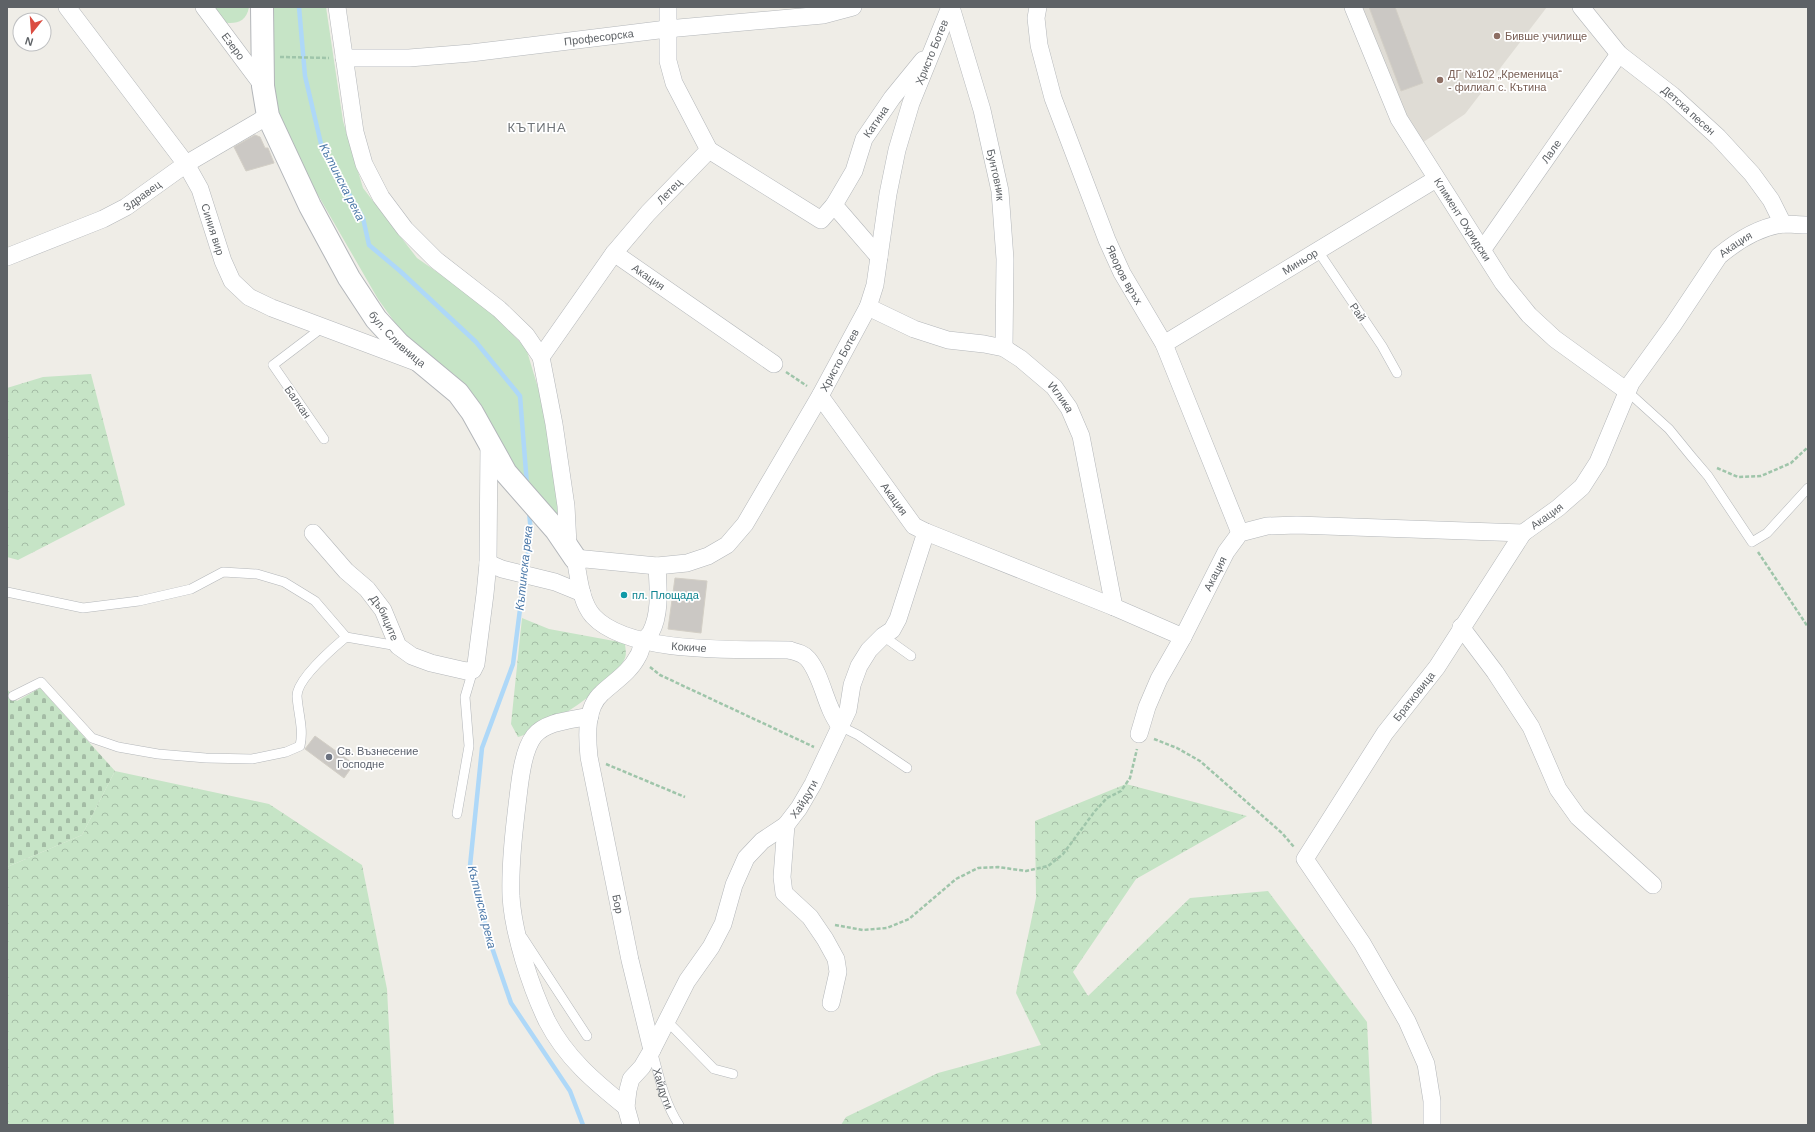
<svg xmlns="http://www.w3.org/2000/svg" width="1815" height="1132" viewBox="0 0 1815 1132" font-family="Arial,sans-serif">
	<defs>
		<pattern id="forest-crowns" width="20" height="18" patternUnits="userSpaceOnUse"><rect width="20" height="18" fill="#c6e4c6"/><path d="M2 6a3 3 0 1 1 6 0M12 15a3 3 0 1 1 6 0" fill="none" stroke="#a4bca5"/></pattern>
		<pattern id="cemetery-stones" width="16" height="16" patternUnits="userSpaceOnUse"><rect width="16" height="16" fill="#c6e4c6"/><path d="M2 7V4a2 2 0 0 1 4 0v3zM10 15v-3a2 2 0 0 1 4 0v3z" fill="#a4bca5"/></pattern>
	</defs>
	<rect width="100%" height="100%" fill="#efede7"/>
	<polygon fill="#dfdcd5" points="1358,7 1547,7 1465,114 1419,145"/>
	<g fill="#c6e4c6">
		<path d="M210,7h39c-3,17 -15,17 -29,15z"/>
		<polygon points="271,7 326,7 343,121 363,188 417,258 480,302 526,348 539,391 554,457 559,517 498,448 482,406 455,375 406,338 378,299 292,150 272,98"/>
	</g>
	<g fill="url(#forest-crowns)">
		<polygon points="91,374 125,505 18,560 7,557 7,388 43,377"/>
		<path d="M522,618l27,11 76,14c0,4 2,11 0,15 -11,27 -79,71 -107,79l-7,-13z"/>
		<polygon points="115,771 269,804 362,865 387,989 394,1125 7,1125 7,867 82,835"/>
		<polygon points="1126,784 1247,816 1136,879 1073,972 1088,996 1190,898 1268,891 1367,1022 1372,1125 841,1125 846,1117 938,1073 1041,1045 1016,993 1036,898 1035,821"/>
	</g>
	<polygon fill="url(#cemetery-stones)" points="40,688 115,771 82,835 7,867 7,689 17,701"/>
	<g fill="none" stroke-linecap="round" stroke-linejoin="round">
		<g stroke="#aed8f8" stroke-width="4.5">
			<polyline points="299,7 305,76 322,148 363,218 369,245 400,271 476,342 520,396 527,485"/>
			<polyline points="525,571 531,533 529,511"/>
			<polyline points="524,578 513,664 482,748 470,866 488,936 511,1003 570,1091 583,1125"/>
		</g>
	</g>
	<g fill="#cbc8c4" stroke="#d3cfc6">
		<polygon points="1369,7 1395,7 1423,83 1401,91"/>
		<polygon points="255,135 260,137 265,148 268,148 274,163 246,171 234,147"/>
		<polygon points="675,578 707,581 701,633 668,629"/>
		<polygon points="315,736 354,764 344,778 305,749"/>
	</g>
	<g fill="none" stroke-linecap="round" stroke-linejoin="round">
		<g stroke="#b4b7ba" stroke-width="10">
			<g id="lane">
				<polyline points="1318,251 1382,346 1397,373"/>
				<polyline points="323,327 273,365 324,439"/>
				<polyline points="1627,391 1669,429 1691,456 1708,476 1752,542 1767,533 1808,488"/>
				<polyline points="7,592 83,608 139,601 191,589 223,572 257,574 284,582 315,601 346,637"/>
				<polyline points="883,636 911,656"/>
				<path d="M13,696l28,-14 51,56 26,9 40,7 48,4 46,1 34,-7 14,-6c4,-17 -2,-33 -3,-50 0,-17 36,-48 49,-59l52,9"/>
				<polyline points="840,726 858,735 907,768"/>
				<polyline points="457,814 469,746 465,697 473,670"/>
				<polyline points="523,938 587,1036"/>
				<polyline points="667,1021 714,1069 733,1074"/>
				<path id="s1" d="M652,1050c7,26 12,52 27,75"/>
			</g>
		</g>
		<g stroke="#b4b7ba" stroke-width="18">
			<g id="street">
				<path id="s2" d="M67,7l119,157 14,25 23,72 9,20 17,16 23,11 144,54"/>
				<path id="s3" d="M204,7l59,79"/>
				<polyline points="337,7 355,132 364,164 381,197 405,229 436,260 499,309 526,335 541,357 554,424 566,506 568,545"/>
				<polyline points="668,7 668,61 674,83 709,150"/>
				<path id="s4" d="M951,7l31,103 18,81 5,68 -1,89"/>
				<path id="s5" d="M1038,7l-2,11 3,27 14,53 54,142 15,33 42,71 76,189"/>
				<path id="s6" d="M1353,7l46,112 104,164 26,32 26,24 72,52"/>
				<path id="s7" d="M1581,7l38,47 53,41 46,42 34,37 19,26 12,24"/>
				<path id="s8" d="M344,58h65l62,-5 196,-24 156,-14 30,-8"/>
				<path id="s9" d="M709,150l112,70 13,-15 20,-34 10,-32 28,-41 31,-38"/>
				<polyline points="834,205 879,257"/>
				<path id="s10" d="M1483,249l136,-195"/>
				<path id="s11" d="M614,253l160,111"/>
				<path id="s12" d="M7,257l96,-38 23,-12 60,-43 82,-48"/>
				<path id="s13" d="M868,307l46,22 34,11 36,4 20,4 17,11 33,28 15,21 12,28 33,171"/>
				<path id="s14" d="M1164,344l272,-165"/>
				<path id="s15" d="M541,357l73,-104 34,-40 61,-63"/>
				<path id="s16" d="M820,396l94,130 12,6 188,75 69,30"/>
				<path id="s17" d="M313,533l33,38 21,18 16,21 15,36 14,10 19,7 35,8 7,-1 3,-6 9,-70 3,-31 1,-120"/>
				<polyline points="488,563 502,569 555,582 582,593"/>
				<polyline points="1461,627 1495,672 1531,727 1558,789 1578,817 1653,885"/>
				<path d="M590,716c-18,4 -44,5 -56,20 -11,14 -14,44 -16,61 -4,33 -8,67 -7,99 2,37 20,92 36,125 19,37 48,61 79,86"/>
				<path id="s18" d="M840,726c-15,-19 -17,-49 -32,-67 -5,-6 -12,-7 -19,-9 -50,-1 -160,5 -196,-34 -13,-15 -14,-39 -18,-58l82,8 30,-3 21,-7 19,-11 18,-21 75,-128 48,-89 7,-22 13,-91 9,-44 14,-47 39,-96"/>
				<path id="s19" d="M1139,734l8,-27 12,-28 24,-42 43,-85 14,-19 27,-7 30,-1 226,8 35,-25 24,-21 16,-25 33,-79 42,-58 46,-69c18,-15 40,-29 64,-32 8,0 17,1 25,1"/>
				<polyline points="786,825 782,877 784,893 810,917 825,939 836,959 838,972 831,1003"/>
				<path d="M652,1050l-22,-90 -41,-203c-2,-20 -4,-49 13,-64 13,-12 28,-21 36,-37 3,-4 3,-10 5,-14 2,-4 6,-6 8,-10 10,-20 7,-44 6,-66"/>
				<path id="s20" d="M631,1125l-5,-18 2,-17 3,-11 11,-12 10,-17 35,-69 24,-34 12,-23 11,-39 12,-27 16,-17 24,-16 13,-17 14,-24 35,-74 4,-25 7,-19 10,-16 14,-14 9,-6 6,-11 28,-87"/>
				<path id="s21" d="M1432,1125v-24l-6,-37 -19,-43 -45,-78 -57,-84 80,-126 52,-66 86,-134"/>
			</g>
		</g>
		<g stroke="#b3b6ba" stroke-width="24">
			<g id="secondary">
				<path id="s22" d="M262,7l1,79 5,30 42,90 39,72 27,41 23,25 59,49 14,19 34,61 50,57 19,28"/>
			</g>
		</g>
		<g stroke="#9fc5aa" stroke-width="2.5" stroke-dasharray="4 2" stroke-linecap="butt">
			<polyline points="280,57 329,58"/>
			<polyline points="786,372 807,386"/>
			<polyline points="1717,468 1738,477 1761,476 1791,463 1808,447"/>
			<polyline points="1758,552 1808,627"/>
			<polyline points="650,667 660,675 814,747"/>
			<polyline points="1154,739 1177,748 1200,761 1282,833 1294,847"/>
			<polyline points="606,764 685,797"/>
			<polyline points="835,925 863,930 887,928 909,919 956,879 978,868 998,867 1026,871 1048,866 1063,854 1095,811 1107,798 1121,791 1130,778 1137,749"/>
		</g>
		<use href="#lane" stroke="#fff" stroke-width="9"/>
		<use href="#street" stroke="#fff" stroke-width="17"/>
		<use href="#secondary" stroke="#fff" stroke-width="22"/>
	</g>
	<g fill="#8d6e63" stroke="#fff" stroke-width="1.5">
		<circle cx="1497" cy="36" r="4"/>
		<circle cx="1440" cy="80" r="4"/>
	</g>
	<circle fill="#0f9aa8" stroke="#fff" stroke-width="1.5" cx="624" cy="595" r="4"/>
	<circle fill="#6b7280" stroke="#fff" stroke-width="1.5" cx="329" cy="757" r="4"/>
	<g text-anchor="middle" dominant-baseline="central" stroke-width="3.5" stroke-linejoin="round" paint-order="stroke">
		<g font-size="11" fill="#785e54" stroke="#fff" text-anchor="start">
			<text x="1505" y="36">Бивше училище</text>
			<text x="1448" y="74">ДГ №102 „Кременица“<tspan x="1448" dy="13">- филиал с. Кътина</tspan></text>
		</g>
		<g font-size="11" fill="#5e6266" stroke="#fff">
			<text stroke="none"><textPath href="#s8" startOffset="256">Професорска</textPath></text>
			<text stroke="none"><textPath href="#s3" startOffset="49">Езеро</textPath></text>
			<text stroke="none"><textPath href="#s18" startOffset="1058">Христо Ботев</textPath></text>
			<text stroke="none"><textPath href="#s7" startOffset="150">Детска песен</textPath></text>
			<text stroke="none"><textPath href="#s9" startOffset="246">Катина</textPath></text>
			<text stroke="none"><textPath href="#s10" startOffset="119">Лале</textPath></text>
			<text stroke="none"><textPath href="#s4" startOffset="174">Бунтовник</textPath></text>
			<text stroke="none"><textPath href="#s15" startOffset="210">Летец</textPath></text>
			<text stroke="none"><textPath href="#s12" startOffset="149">Здравец</textPath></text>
			<text stroke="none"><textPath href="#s6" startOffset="240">Климент Охридски</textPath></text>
			<text stroke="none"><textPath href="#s2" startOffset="268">Синия вир</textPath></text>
			<text stroke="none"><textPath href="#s19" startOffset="875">Акация</textPath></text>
			<text stroke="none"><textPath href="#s14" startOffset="159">Миньор</textPath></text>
			<text stroke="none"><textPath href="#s5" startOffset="284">Яворов връх</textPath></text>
			<text stroke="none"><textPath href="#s11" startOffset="42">Акация</textPath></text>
			<text transform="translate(1358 312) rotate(56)">Рай</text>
			<text stroke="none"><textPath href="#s22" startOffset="369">бул. Сливница</textPath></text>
			<text stroke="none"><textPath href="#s18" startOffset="734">Христо Ботев</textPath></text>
			<text stroke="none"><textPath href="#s13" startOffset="219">Иглика</textPath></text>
			<text transform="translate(298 402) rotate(55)">Балкан</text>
			<text stroke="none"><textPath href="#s16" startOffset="127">Акация</textPath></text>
			<text stroke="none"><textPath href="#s19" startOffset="539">Акация</textPath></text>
			<text stroke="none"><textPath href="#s19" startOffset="178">Акация</textPath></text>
			<text stroke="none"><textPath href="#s17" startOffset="112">Дъбиците</textPath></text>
			<text transform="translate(689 647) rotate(4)">Кокиче</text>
			<text stroke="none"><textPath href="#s21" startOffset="496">Братковица</textPath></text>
			<text stroke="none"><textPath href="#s20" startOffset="382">Хайдути</textPath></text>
			<text transform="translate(618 904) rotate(79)">Бор</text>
			<text stroke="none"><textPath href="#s1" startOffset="40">Хайдути</textPath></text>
		</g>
		<g font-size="11" fill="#0d838f" stroke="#fff" text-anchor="start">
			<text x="632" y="595">пл. Площада</text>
		</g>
		<g font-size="11" fill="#5b616d" stroke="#fff" text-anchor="start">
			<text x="337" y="751">Св. Възнесение<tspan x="337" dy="13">Господне</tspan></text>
		</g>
		<g font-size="12" font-style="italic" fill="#4c79a9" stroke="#fff">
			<text transform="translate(342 182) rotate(63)">Кътинска река</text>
			<text transform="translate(524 568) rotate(-84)">Кътинска река</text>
			<text transform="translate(482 907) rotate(76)">Кътинска река</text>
		</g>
		<g font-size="13" letter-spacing="1" fill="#6f7478" stroke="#fff">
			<text x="537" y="127">КЪТИНА</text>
		</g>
	</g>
	<rect width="1815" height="1132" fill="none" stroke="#5e6266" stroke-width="16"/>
	<g transform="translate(32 32) rotate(197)"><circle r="19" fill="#ffffff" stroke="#bfc0c2"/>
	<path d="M0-3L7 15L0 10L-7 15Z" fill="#db4c41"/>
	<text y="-6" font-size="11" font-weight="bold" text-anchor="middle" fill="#5e6266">N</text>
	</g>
</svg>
